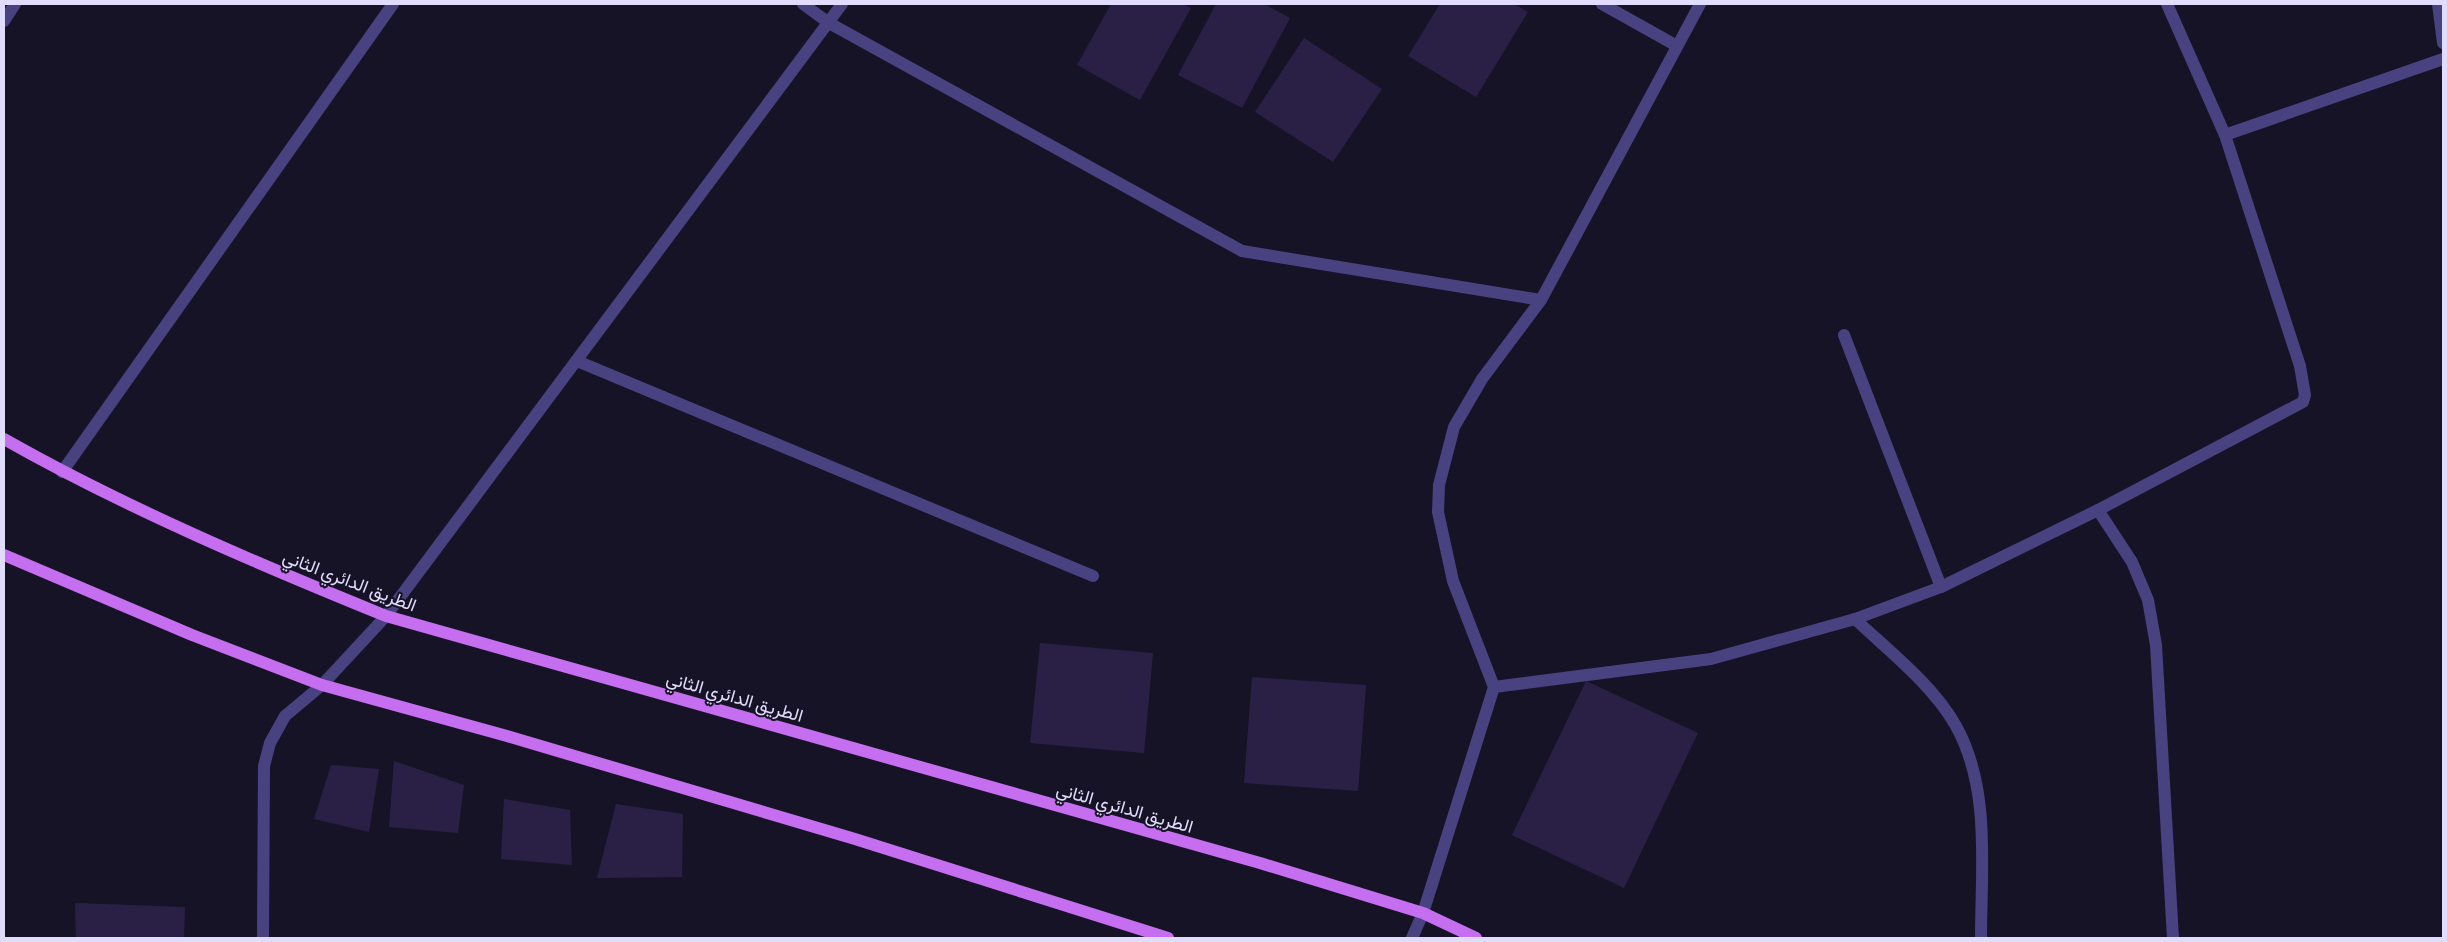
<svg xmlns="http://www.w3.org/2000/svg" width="2447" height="942" viewBox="0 0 2447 942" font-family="Manrope,Vazirmatn,sans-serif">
	<rect width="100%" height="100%" fill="#171327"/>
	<g fill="#2a2046">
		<polygon points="1111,4 1182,4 1191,8 1140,100 1077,65"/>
		<polygon points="1216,4 1264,4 1290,18 1242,108 1178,75"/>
		<polygon points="1440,4 1514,4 1528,12 1476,97 1408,56"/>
		<polygon points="1304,38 1382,89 1333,162 1255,112"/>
		<polygon points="1040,643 1153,653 1144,753 1030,743"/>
		<polygon points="1252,677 1366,685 1358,791 1244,783"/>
		<polygon points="1586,681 1698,733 1624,888 1512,835"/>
		<polygon points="394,761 464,785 458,833 389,827"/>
		<polygon points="331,765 379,769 369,832 314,819"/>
		<polygon points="504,799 570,810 572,865 501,859"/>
		<polygon points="616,804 683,814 682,877 597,878"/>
		<polygon points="75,903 185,907 184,938 76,938"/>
	</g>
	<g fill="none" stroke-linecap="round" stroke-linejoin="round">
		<g stroke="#484281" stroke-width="12">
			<polyline points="2438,4 2443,43"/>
			<polyline points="1844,335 1941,587"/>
		</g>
		<g stroke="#484281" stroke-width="12">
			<polyline points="803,4 829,23 1242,251 1541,300"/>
			<polyline points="1602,4 1677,46"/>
			<polyline points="4,21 15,4"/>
			<polyline points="2225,135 2443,59"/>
			<polyline points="577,361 1093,576"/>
			<polyline points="62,472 393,4"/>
			<polyline points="2098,510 2132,562 2148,600 2156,645 2173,938"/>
			<path d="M1855,619c34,32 78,66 101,107 35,63 25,143 25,212"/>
			<polyline points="1494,687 1711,659 1855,619 1941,587 2098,510 2303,402 2305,395 2300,366 2225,135 2167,4"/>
			<polyline points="263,938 264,766 270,743 285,716 322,685 386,616 842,4"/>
			<polyline points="1412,938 1423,913 1494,687 1453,581 1438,512 1439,485 1454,427 1482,379 1541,300 1700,4"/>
		</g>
		<g stroke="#c56ef0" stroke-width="12">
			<path d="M4,439c120,68 254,125 382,177l874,247 163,50 53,25"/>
			<polyline points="4,555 192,635 322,685 507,736 855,839 1168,938"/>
		</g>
	</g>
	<g text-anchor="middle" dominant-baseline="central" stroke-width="4" stroke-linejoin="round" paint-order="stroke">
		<g font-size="18" fill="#e1dcfb" stroke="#171327">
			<text transform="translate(350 580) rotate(21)">الطريق الدائري الثاني</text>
			<text transform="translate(735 696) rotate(16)">الطريق الدائري الثاني</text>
			<text transform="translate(1125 807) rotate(16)">الطريق الدائري الثاني</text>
		</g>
	</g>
	<rect width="2447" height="942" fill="none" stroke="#e1dcfb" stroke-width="10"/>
</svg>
